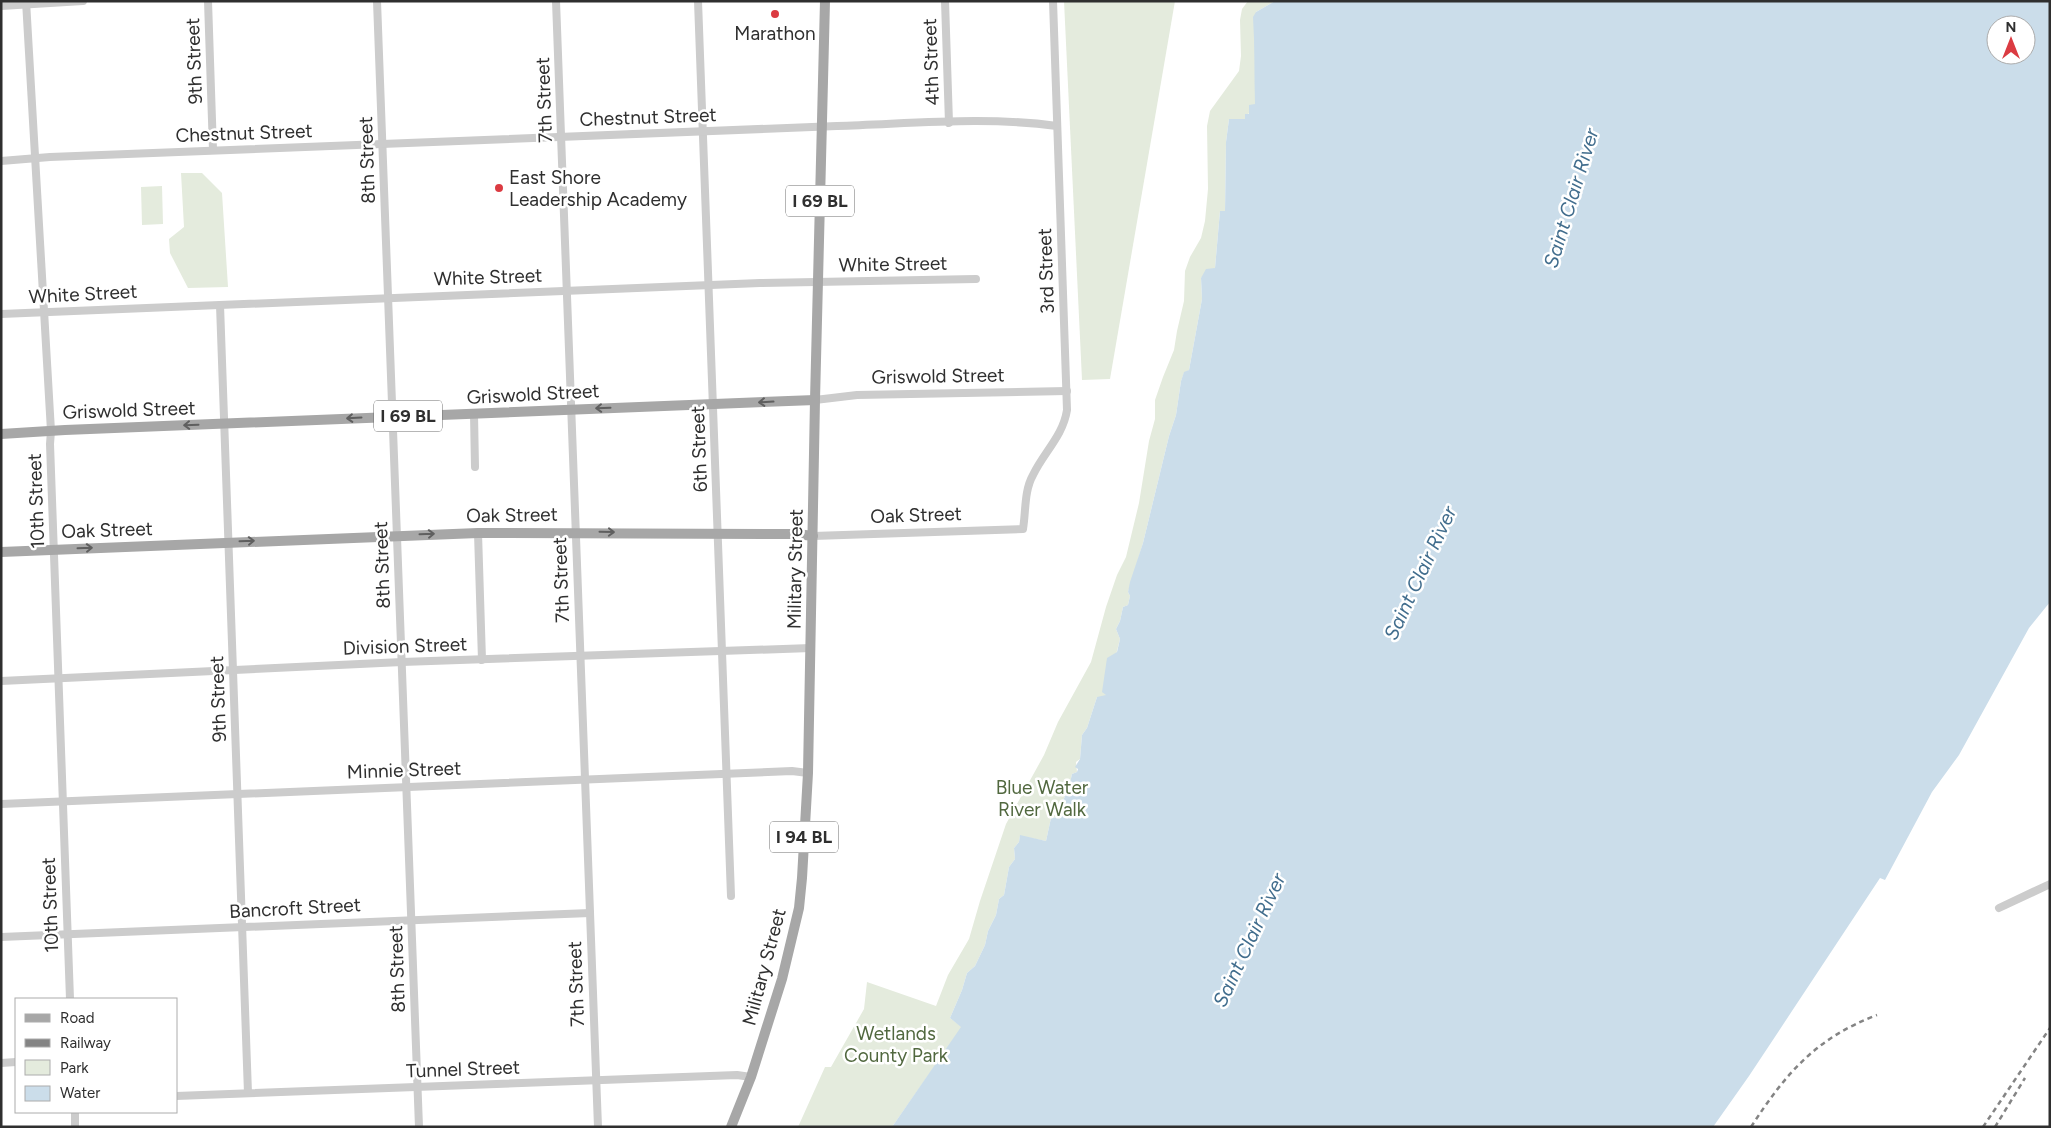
<svg xmlns="http://www.w3.org/2000/svg" width="2051" height="1128" viewBox="0 0 2051 1128" font-family="Figtree,sans-serif">
	<rect width="100%" height="100%" fill="#fff"/>
	<g fill="#e4ebdd">
		<polygon points="1064,1 1175,1 1110,379 1082,380"/>
		<polygon points="1248,1 1275,1 1256,12 1255,104 1245,119 1229,119 1226,142 1225,211 1220,211 1215,268 1201,278 1202,299 1189,370 1184,373 1181,381 1176,415 1169,436 1143,543 1128,592 1130,596 1128,605 1123,607 1120,621 1116,629 1120,639 1106,695 1105,697 1097,697 1087,728 1082,735 1080,759 1076,762 1077,772 1072,774 1068,791 1062,802 1062,809 1058,817 1051,818 1046,841 1020,836 1019,842 1014,848 1015,859 1009,867 1004,895 999,899 996,915 988,931 985,945 975,966 967,973 962,990 950,1018 962,1027 892,1127 798,1127 825,1067 831,1067 864,1009 867,982 936,1006 948,975 969,939 980,901 1006,824 1044,755 1058,722 1091,662 1106,607 1117,575 1126,557 1139,503 1149,441 1155,419 1155,400 1163,377 1174,350 1177,331 1184,301 1185,271 1190,257 1201,238 1205,221 1208,189 1207,126 1210,111 1239,71 1241,56 1240,20 1242,9"/>
		<polygon points="181,173 202,173 222,193 228,287 188,288 170,253 169,239 184,227"/>
		<polygon points="162,186 163,224 142,225 141,187"/>
	</g>
	<path fill="#cbddea" fill-rule="evenodd" d="M1275,1h775v601l-21,26 -70,127 -27,37 -47,88 -5,-2 -131,198 -36,51h-821l69,-100 -11,-9 12,-28 5,-17 8,-7 10,-21 3,-14 8,-16 3,-16 5,-4 5,-28 6,-8 -1,-11 5,-6 1,-7 26,6 5,-23 7,-1 4,-8v-7l6,-11 4,-17 5,-2 1,-3 -3,-2 5,-8 2,-24 5,-7 10,-31 9,-2 -4,-3 5,-34 10,-6 3,-13 -4,-10 4,-8 3,-14 5,-2 2,-9 -2,-4 2,-10 13,-39 26,-107 7,-21 5,-34 3,-9 5,-2 13,-71 -1,-21 5,-9 9,-1 5,-57h5l1,-69 3,-23h16v-5h4v-9l6,-1c-1,-29 0,-58 -2,-87l3,-5zM1996,25h30v30h-30z"/>
	<g fill="none" stroke-linecap="round" stroke-linejoin="round">
		<g stroke="#ccc" stroke-width="8">
			<polyline points="26,1 51,431 50,444 70,999"/>
			<polyline points="208,1 213,150"/>
			<polyline points="377,1 419,1127"/>
			<polyline points="556,1 598,1127"/>
			<polyline points="698,1 731,896"/>
			<polyline points="945,1 949,123"/>
			<polyline points="1,6 83,1"/>
			<path d="M1,161l49,-4 787,-31c72,-2 148,-10 220,0"/>
			<polyline points="220,305 248,1093"/>
			<polyline points="1,314 760,283 976,279"/>
			<polyline points="815,400 857,395 1067,391"/>
			<polyline points="474,414 475,467"/>
			<polyline points="478,533 482,660"/>
			<path d="M813,536l210,-7c3,-18 1,-38 10,-54 11,-23 30,-39 34,-65l-14,-409"/>
			<polyline points="1,681 402,662 811,648"/>
			<polyline points="1,804 792,771 808,773"/>
			<polyline points="1999,908 2050,884"/>
			<polyline points="1,937 590,913"/>
			<polyline points="1,1063 16,1062"/>
			<polyline points="176,1096 737,1075 751,1077"/>
			<polyline points="75,1112 75,1127"/>
		</g>
		<g stroke="#a7a7a7" stroke-width="10">
			<polyline points="1,434 65,430 815,400"/>
			<polyline points="1,552 478,533 797,534 813,536"/>
			<polyline points="731,1127 751,1077 782,979 799,908 802,878 808,773 815,400 825,1"/>
		</g>
		<g stroke="#848484" stroke-width="2.5" stroke-dasharray="5 4" stroke-linecap="butt">
			<path d="M1751,1127c35,-54 65,-89 126,-112"/>
			<polyline points="1983,1127 2050,1028"/>
			<polyline points="1995,1127 2025,1078"/>
		</g>
	</g>
	<defs><path id="oneway-shaft" d="M-6 0H5M1.5-3L5.5 0L1.5 3" fill="none" stroke-width="1.6" stroke-linecap="round" stroke-linejoin="round" transform="scale(1.25)"/></defs>
	<g stroke="#5f5f5f">
		<use href="#oneway-shaft" transform="translate(766 402) rotate(177)"/>
		<use href="#oneway-shaft" transform="translate(603 408) rotate(178)"/>
		<use href="#oneway-shaft" transform="translate(354 418) rotate(177)"/>
		<use href="#oneway-shaft" transform="translate(191 425) rotate(178)"/>
		<use href="#oneway-shaft" transform="translate(607 532) rotate(1)"/>
		<use href="#oneway-shaft" transform="translate(427 534) rotate(-2)"/>
		<use href="#oneway-shaft" transform="translate(247 541) rotate(-2)"/>
		<use href="#oneway-shaft" transform="translate(85 548) rotate(-2)"/>
	</g>
	<g fill="#db3b42" stroke="#fff" stroke-width="2">
		<circle cx="775" cy="14" r="5"/>
		<circle cx="499" cy="188" r="5"/>
	</g>
	<g text-anchor="middle" dominant-baseline="central" stroke-width="5" stroke-linejoin="round" paint-order="stroke">
		<g fill="#fff" stroke="#6d6d6d" stroke-width="1">
			<rect x="786" y="185.5" width="68" height="31" rx="4"/>
			<rect x="374" y="400.5" width="68" height="31" rx="4"/>
			<rect x="770" y="821.5" width="68" height="31" rx="4"/>
		</g>
		<g font-size="18" font-weight="bold" fill="#2f2f2f">
			<text x="820" y="201">I 69 BL</text>
			<text x="408" y="416">I 69 BL</text>
			<text x="804" y="837">I 94 BL</text>
		</g>
		<g font-size="19" fill="#2f2f2f" stroke="#fff">
			<text x="775" y="33">Marathon</text>
			<text x="509" y="177" text-anchor="start">East Shore<tspan x="509" dy="22">Leadership Academy</tspan></text>
		</g>
		<g font-size="19" fill="#2f2f2f" stroke="#fff">
			<text transform="translate(194 61) rotate(-92)">9th Street</text>
			<text transform="translate(931 62) rotate(-92)">4th Street</text>
			<text transform="translate(544 100) rotate(-92)">7th Street</text>
			<text transform="translate(648 117) rotate(-2)">Chestnut Street</text>
			<text transform="translate(244 133) rotate(-2)">Chestnut Street</text>
			<text transform="translate(367 160) rotate(-92)">8th Street</text>
			<text transform="translate(893 264) rotate(-1)">White Street</text>
			<text transform="translate(1046 271) rotate(-92)">3rd Street</text>
			<text transform="translate(488 277) rotate(-2)">White Street</text>
			<text transform="translate(83 294) rotate(-3)">White Street</text>
			<text transform="translate(938 376) rotate(-1)">Griswold Street</text>
			<text transform="translate(533 394) rotate(-3)">Griswold Street</text>
			<text transform="translate(129 410) rotate(-2)">Griswold Street</text>
			<text transform="translate(699 449) rotate(-92)">6th Street</text>
			<text transform="translate(36 501) rotate(-92)">10th Street</text>
			<text transform="translate(512 515) rotate(-1)">Oak Street</text>
			<text transform="translate(916 515) rotate(-2)">Oak Street</text>
			<text transform="translate(107 530) rotate(-2)">Oak Street</text>
			<text transform="translate(382 565) rotate(-92)">8th Street</text>
			<text transform="translate(795 569) rotate(-89)">Military Street</text>
			<text transform="translate(561 580) rotate(-92)">7th Street</text>
			<text transform="translate(405 646) rotate(-2)">Division Street</text>
			<text transform="translate(218 699) rotate(-92)">9th Street</text>
			<text transform="translate(404 770) rotate(-2)">Minnie Street</text>
			<text transform="translate(50 905) rotate(-92)">10th Street</text>
			<text transform="translate(295 908) rotate(-3)">Bancroft Street</text>
			<text transform="translate(764 967) rotate(-75)">Military Street</text>
			<text transform="translate(397 969) rotate(-92)">8th Street</text>
			<text transform="translate(576 984) rotate(-92)">7th Street</text>
			<text transform="translate(463 1069) rotate(-2)">Tunnel Street</text>
		</g>
		<g font-size="19" fill="#51683f" stroke="#fff">
			<text x="1042" y="787">Blue Water<tspan x="1042" dy="22">River Walk</tspan></text>
			<text x="896" y="1033">Wetlands<tspan x="896" dy="22">County Park</tspan></text>
		</g>
		<g font-size="20" font-style="italic" fill="#416d8d" stroke="#fff">
			<text transform="translate(1571 198) rotate(-73)">Saint Clair River</text>
			<text transform="translate(1420 573) rotate(-65)">Saint Clair River</text>
			<text transform="translate(1249 940) rotate(-65)">Saint Clair River</text>
		</g>
	</g>
	<rect width="2051" height="1128" fill="none" stroke="#2f2f2f" stroke-width="5"/>
	<rect x="15" y="998" width="162" height="115" fill="#ffffff" stroke="#acacac"/>
	<rect x="25" y="1014" width="25" height="8" fill="#a7a7a7" stroke="#acacac"/>
	<text x="60" y="1023" font-size="15" fill="#2f2f2f">Road</text>
	<rect x="25" y="1039" width="25" height="8" fill="#848484" stroke="#acacac"/>
	<text x="60" y="1048" font-size="15" fill="#2f2f2f">Railway</text>
	<rect x="25" y="1060" width="25" height="15" fill="#e4ebdd" stroke="#acacac"/>
	<text x="60" y="1073" font-size="15" fill="#2f2f2f">Park</text>
	<rect x="25" y="1086" width="25" height="15" fill="#cbddea" stroke="#acacac"/>
	<text x="60" y="1098" font-size="15" fill="#2f2f2f">Water</text>
	<g transform="translate(2011 40)"><circle r="24" fill="#ffffff" stroke="#acacac"/>
	<path d="M0-4L9 19L0 12L-9 19Z" fill="#db3b42"/>
	<text y="-8" font-size="14" font-weight="bold" text-anchor="middle" fill="#2f2f2f">N</text>
	</g>
</svg>
